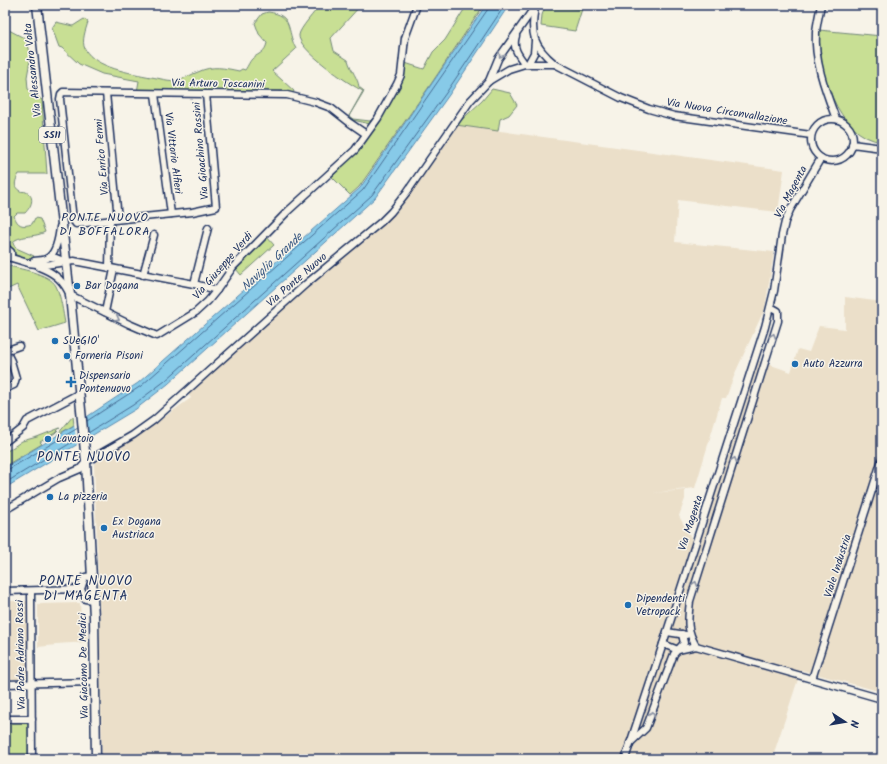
<svg xmlns="http://www.w3.org/2000/svg" width="887" height="764" viewBox="0 0 887 764" font-family="Kalam,sans-serif">
	<rect width="100%" height="100%" fill="#f7f3e8"/>
	<filter id="ink" filterUnits="userSpaceOnUse"><feTurbulence type="fractalNoise" baseFrequency=".025" numOctaves="2"/><feDisplacementMap in="SourceGraphic" scale="8" xChannelSelector="R" yChannelSelector="G"/><feConvolveMatrix kernelMatrix="1 2 1 2 8 2 1 2 1" color-interpolation-filters="sRGB"/></filter>
	<g filter="url(#ink)">
		<g fill="#ebdfc9">
			<polygon points="456,125 784,170 778,212 678,200 675,242 774,252 765,308 736,371 726,398 722,398 695,488 653,493 685,490 685,499 679,516 692,540 621,759 102,759 99,595 94,464 96,462 156,423 191,398 188,394 223,362 311,283 390,217"/>
			<polygon points="845,297 882,302 882,692 801,670 772,759 630,759 759,361 791,372 798,349 809,352 819,326 845,329"/>
			<polygon points="5,601 28,601 29,679 5,679"/>
			<polygon points="80,603 81,619 86,619 87,642 56,644 56,645 38,647 38,604"/>
		</g>
		<g fill="#c8df94" stroke="#728779">
			<path d="M320,5h41l-30,33 3,13 14,9c3,11 10,18 11,27l5,4 -15,25 4,3 17,2 8,-8 17,-30 3,-11 3,-30 7,-21 -3,42 19,6 9,-17 12,-12 22,-35h17l-53,79 -72,103 -9,8 -18,-18 12,-12 30,-40 -21,-5 -4,-4 14,-25c-13,-6 -66,-42 -64,-56 1,-7 16,-23 21,-30z"/>
			<polygon points="546,5 582,9 575,31 541,26 542,15"/>
			<path d="M268,12c26,3 18,18 28,37l-24,22 22,20 -1,2 -9,-2 -147,1 2,-11 -37,-7 -23,-10 -17,-16 -3,-1 -7,-19 4,-6 17,4 11,-7 4,3c-2,7 -7,19 -3,27 10,19 46,24 66,28 8,1 19,5 27,3 6,-1 14,-6 20,-8 14,-7 27,-4 41,-1l3,-2 3,1c3,-4 5,-10 8,-12 7,-5 12,-6 14,-15l-8,-9 -4,-11 7,-9z"/>
			<path d="M5,28l21,11 5,16 -4,22 1,12 14,11 5,74h-28c-3,5 -7,13 1,17 2,1 4,0 6,1 10,5 5,15 -1,21h-8l-3,3c4,10 8,11 18,8l3,-6 5,1 5,13c-9,5 -20,3 -30,8l-2,4 3,4 18,8 -2,3c-13,0 -18,-5 -27,-14z"/>
			<path d="M819,30l63,6v106c-46,-6 -64,-73 -63,-112z"/>
			<polygon points="492,89 510,93 517,105 509,115 500,119 498,131 456,125 482,101"/>
			<polygon points="266,236 274,245 241,275 236,269 246,255"/>
			<path d="M5,265c14,4 44,8 51,21 5,10 7,27 9,37l-26,8 -22,-46 -11,5z"/>
			<polygon points="73,416 74,425 57,435"/>
			<polygon points="60,428 55,433 40,442 42,444 5,466 5,450 9,450 22,441 37,437"/>
			<rect x="5" y="723" width="23" height="36"/>
		</g>
		<polygon fill="#87cae8" stroke="#5c8cb1" points="486,5 509,5 449,95 375,198 168,384 136,409 5,488 5,467 73,426 138,383 360,188"/>
		<polygon fill="#f7f3e8" points="77,421 79,445 77,446 74,423"/>
		<g fill="none" stroke-linecap="round" stroke-linejoin="round">
			<g stroke="#466d95" stroke-width="1">
				<polyline points="87,421 141,386 363,190 488,9 489,5"/>
				<polyline points="88,433 133,405 165,381 372,195 446,93 505,5"/>
				<polyline points="5,470 9,469 78,428"/>
				<polyline points="5,483 79,438"/>
			</g>
			<g stroke="#1b2f5e" stroke-width="9">
				<g id="minor">
					<path d="M821,5c-2,9 -4,18 -5,27 -2,30 10,60 20,87"/>
					<path d="M535,7c-5,27 -2,39 20,57l66,34 28,11 25,7 137,19"/>
					<path d="M516,36c-4,11 2,19 9,28"/>
					<polyline points="528,64 534,53 535,41"/>
					<polyline points="489,81 498,59 534,8"/>
					<polyline points="106,93 118,219"/>
					<polyline points="155,94 171,214"/>
					<polyline points="206,94 216,207 192,212 76,224 73,220 60,99 61,94 63,92 287,95 315,102 331,108 350,123 366,134"/>
					<circle cx="832" cy="140" r="21"/>
					<polyline points="852,144 882,148"/>
					<polyline points="5,247 11,252 11,258"/>
					<polyline points="5,256 28,263 45,265 74,261 194,284 217,290"/>
					<polyline points="50,257 56,258 66,262"/>
					<path d="M34,261c5,-1 11,0 15,-4 8,-6 10,-21 11,-30"/>
					<path d="M39,267c13,5 22,11 29,24"/>
					<polyline points="109,268 110,220"/>
					<polyline points="143,275 154,235"/>
					<polyline points="194,284 208,228"/>
					<polyline points="70,295 129,324 157,336 196,312 208,301 217,290 233,267 251,249 288,211 355,150 378,118 397,84 401,75 405,38 417,5"/>
					<polyline points="105,312 114,269"/>
					<polyline points="5,351 19,346"/>
					<polyline points="5,389 14,385 16,378 11,361 6,351"/>
					<polyline points="5,442 23,428 27,421 80,393"/>
					<polyline points="5,510 59,478 80,469 86,462 133,435 154,420 306,284 381,222 391,212 407,192 470,101 489,81 509,69 525,64 555,64"/>
					<polyline points="93,576 85,577 81,589 85,599 93,600"/>
					<polyline points="5,591 81,589"/>
					<polyline points="31,591 32,759"/>
					<polyline points="667,632 686,635"/>
					<polyline points="663,644 678,650 696,646 882,699"/>
					<path d="M696,646c-10,-17 -8,-26 -6,-45l88,-280v-10l-7,-4"/>
					<polyline points="812,679 882,459"/>
					<polyline points="5,684 95,682"/>
					<polyline points="5,719 32,719"/>
					<polyline points="630,743 646,728 674,654 684,643 682,634"/>
					<polyline points="625,759 663,644 765,327 774,291 782,235 785,222 790,210 821,158"/>
				</g>
			</g>
			<g stroke="#1b2f5e" stroke-width="11">
				<polyline id="major" points="37,5 70,295 86,462 94,617 96,759"/>
			</g>
			<use href="#minor" stroke="#f7f3e8" stroke-width="6"/>
			<use href="#major" stroke="#f7f3e8" stroke-width="8"/>
		</g>
		<defs><path id="oneway-chevron" d="M-2-3.5L2.5 0L-2 3.5" fill="none" stroke-width="1.6" stroke-linecap="round" stroke-linejoin="round"/></defs>
		<g stroke="#8991a3">
			<use href="#oneway-chevron" transform="translate(501 55) rotate(122)"/>
			<use href="#oneway-chevron" transform="translate(117 319) rotate(27)"/>
			<use href="#oneway-chevron" transform="translate(773 336) rotate(-73)"/>
			<use href="#oneway-chevron" transform="translate(734 460) rotate(-73)"/>
			<use href="#oneway-chevron" transform="translate(695 584) rotate(-73)"/>
			<use href="#oneway-chevron" transform="translate(652 714) rotate(-70)"/>
		</g>
	</g>
	<g fill="#1f6fb2" stroke="#f7f3e8" stroke-width="1.5">
		<circle cx="77" cy="286" r="4"/>
		<circle cx="55" cy="341" r="4"/>
		<circle cx="67" cy="356" r="4"/>
		<circle cx="795" cy="364" r="4"/>
		<path d="M69 376h4v4h4v4h-4v4h-4v-4h-4v-4h4z"/>
		<circle cx="48" cy="439" r="4"/>
		<circle cx="50" cy="497" r="4"/>
		<circle cx="104" cy="528" r="4"/>
		<circle cx="628" cy="605" r="4"/>
	</g>
	<g text-anchor="middle" dominant-baseline="central" stroke-width="3" stroke-linejoin="round" paint-order="stroke">
		<rect fill="#f7f3e8" stroke="#5d6a87" stroke-width="1" x="39" y="127" width="26" height="16" rx="3"/>
		<g font-size="10" font-weight="bold" fill="#1b2f5e">
			<text x="52" y="135">SS11</text>
		</g>
		<g font-size="11" fill="#1b2f5e" stroke="#f7f3e8">
			<text transform="translate(33 70) rotate(-96)">Via Alessandro Volta</text>
			<text transform="translate(218 84) rotate(1)">Via Arturo Toscanini</text>
			<text transform="translate(727 112) rotate(9)">Via Nuova Circonvallazione</text>
			<text transform="translate(201 151) rotate(-95)">Via Gioachino Rossini</text>
			<text transform="translate(173 153) rotate(83)">Via Vittorio Alfieri</text>
			<text transform="translate(102 157) rotate(-95)">Via Enrico Fermi</text>
			<text transform="translate(791 192) rotate(-62)">Via Magenta</text>
			<text transform="translate(223 266) rotate(-49)">Via Giuseppe Verdi</text>
			<text transform="translate(297 280) rotate(-41)">Via Ponte Nuovo</text>
			<text transform="translate(691 523) rotate(-72)">Via Magenta</text>
			<text transform="translate(838 566) rotate(-72)">Viale Industria</text>
			<text transform="translate(21 655) rotate(-91)">Via Padre Adriano Rossi</text>
			<text transform="translate(84 666) rotate(-91)">Via Giacomo De Medici</text>
		</g>
		<g font-size="11" fill="#1b2f5e" stroke="#f7f3e8" text-anchor="start">
			<text x="85" y="286">Bar Dogana</text>
			<text x="63" y="341">SUeGIO'</text>
			<text x="75" y="356">Forneria Pisoni</text>
			<text x="803" y="364">Auto Azzurra</text>
			<text x="79" y="376">Dispensario<tspan x="79" dy="13">Pontenuovo</tspan></text>
			<text x="56" y="439">Lavatoio</text>
			<text x="58" y="497">La pizzeria</text>
			<text x="112" y="522">Ex Dogana<tspan x="112" dy="13">Austriaca</tspan></text>
			<text x="636" y="599">Dipendenti<tspan x="636" dy="13">Vetropack</tspan></text>
		</g>
		<g font-size="12" letter-spacing="1" fill="#1b2f5e" stroke="#f7f3e8">
			<text x="105" y="217">PONTE NUOVO<tspan x="105" dy="14">DI BOFFALORA</tspan></text>
		</g>
		<g font-size="12" font-style="italic" fill="#365680" stroke="#f7f3e8">
			<text transform="translate(272 262) rotate(-43)">Naviglio Grande</text>
		</g>
		<g font-size="13" letter-spacing="1" fill="#1b2f5e" stroke="#f7f3e8">
			<text x="84" y="457">PONTE NUOVO</text>
			<text x="86" y="581">PONTE NUOVO<tspan x="86" dy="15">DI MAGENTA</tspan></text>
		</g>
	</g>
	<rect width="887" height="764" fill="none" stroke="#f7f3e8" stroke-width="20"/>
	<rect x="10" y="10" width="867" height="744" fill="none" stroke="#1b2f5e" stroke-width="1.5" filter="url(#ink)"/>
	<g transform="translate(845 722) rotate(102)" stroke="#f7f3e8" stroke-width="3" paint-order="stroke">
	<path d="M0-3L7 15L0 10L-7 15Z" fill="#1b2f5e"/>
	<text y="-6" font-size="11" font-weight="bold" text-anchor="middle" fill="#1b2f5e">N</text>
	</g>
</svg>
